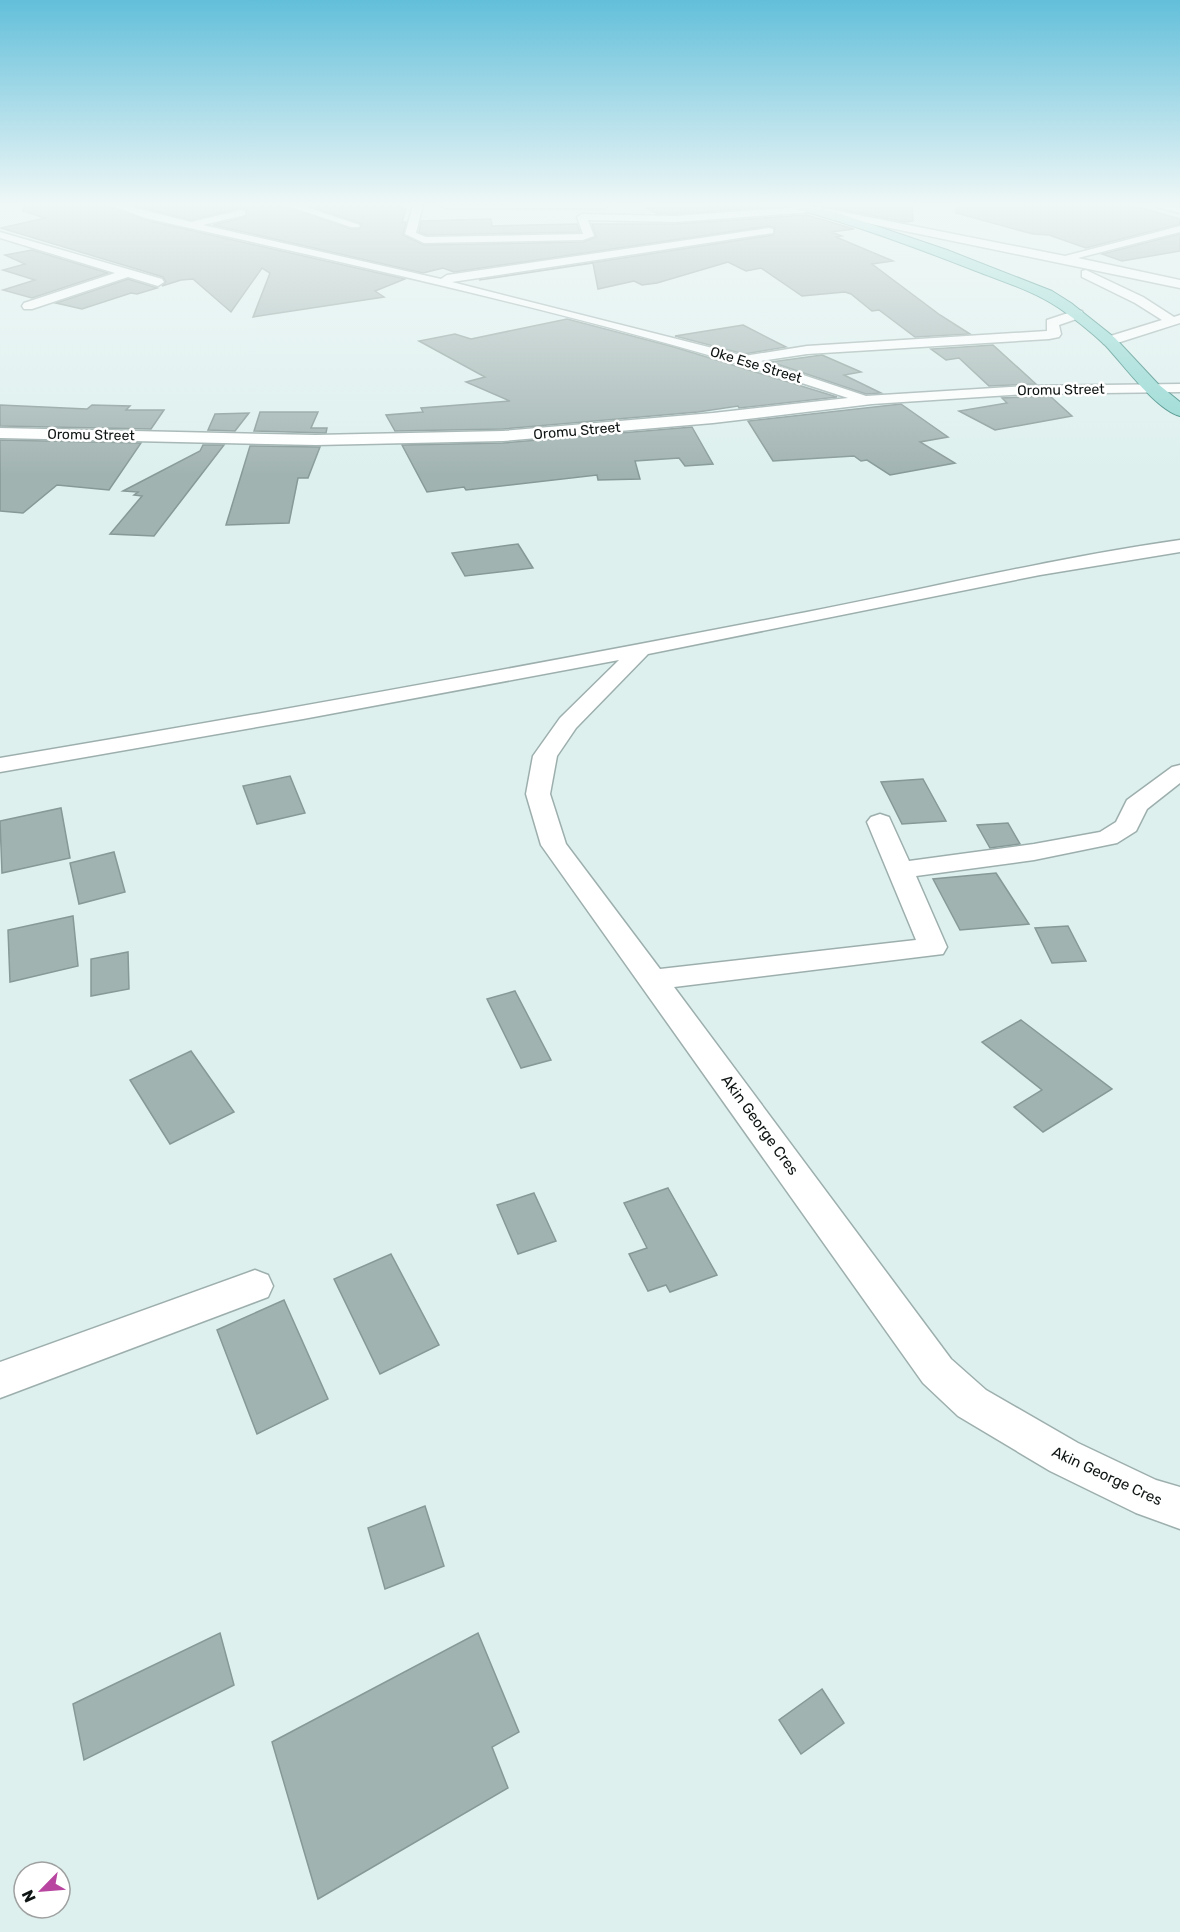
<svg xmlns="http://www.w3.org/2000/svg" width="1180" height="1932" viewBox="0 0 1180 1932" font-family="Rubik,sans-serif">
	<rect width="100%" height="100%" fill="#ddf0ee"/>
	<g fill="#a1b3b1" stroke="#879996" stroke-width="1.5">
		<polygon points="24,205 108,205 145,220 405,279 375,291 384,297 253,317 270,273 262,268 231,312 193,279 181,280 162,286 166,282 163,277 1,228 45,218 23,211"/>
		<polygon points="132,205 283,205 351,229 359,229 362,224 306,205 404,205 403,209 406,209 402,222 406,222 403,235 424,245 583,242 596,237 592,224 675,224 807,215 854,229 831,232 842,236 836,237 893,261 872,264 940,315 970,334 915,337 879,310 872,311 851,294 845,292 802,296 761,268 746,271 728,262 657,283 642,285 634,281 598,289 593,263 479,280 773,235 775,228 770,226 454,272 443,268 423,273 213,225 246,217 247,210 242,208 191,220"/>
		<polygon points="702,205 783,205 783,206 675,214 656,213 646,208 705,206"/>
		<polygon points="820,205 912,205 913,221 905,222"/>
		<polygon points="957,205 1131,205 1180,219 1180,224 1086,248 1049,235 1033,234 956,213"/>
		<polygon points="491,219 492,226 577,224 580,232 426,235 419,232 421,221"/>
		<polygon points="1180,234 1180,251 1122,261 1102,254"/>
		<polygon points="32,250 108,273 32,298 3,290 35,280 3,270 25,264 5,255"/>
		<polygon points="128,279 157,288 137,294 131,293 82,309 56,303"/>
		<polygon points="567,319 674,347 837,397 739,408 738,406 698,412 503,429 395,431 386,415 423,412 421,408 510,401 466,382 485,377 419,341 455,334 471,339"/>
		<polygon points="743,325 786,347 744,354 675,336"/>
		<polygon points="993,345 1036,384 989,386 959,358 946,360 931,349"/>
		<polygon points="822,355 861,372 844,375 881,393 866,394 771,362"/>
		<polygon points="1050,396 1072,416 995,430 959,411 1007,403 1002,398"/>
		<polygon points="901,404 948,437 920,442 955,463 890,475 867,460 861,461 854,456 773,461 748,421"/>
		<polygon points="0,405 87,409 92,405 130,406 126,410 164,410 151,429 0,426"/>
		<polygon points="260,412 318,412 311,428 327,428 326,433 254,431"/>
		<polygon points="249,413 235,431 208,430 215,414"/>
		<polygon points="692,427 713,464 685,466 679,458 635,461 640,479 598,480 597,475 466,490 464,487 427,492 402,445 503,443"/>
		<polygon points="0,440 141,443 109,490 57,485 23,513 0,511"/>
		<polygon points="203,445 224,445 154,536 110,534 142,496 134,495 138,492 123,491 200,451"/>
		<polygon points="250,446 320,447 308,478 298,478 289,523 226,525"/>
		<polygon points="518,544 533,568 465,576 452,553"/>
		<polygon points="290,776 305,813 257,824 243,786"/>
		<polygon points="923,779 946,821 902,824 881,782"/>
		<polygon points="61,808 70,858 2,873 0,821"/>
		<polygon points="1008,823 1020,844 990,848 977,825"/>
		<polygon points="114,852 125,892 79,904 70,863"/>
		<polygon points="996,873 1029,924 960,930 933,879"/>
		<polygon points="73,916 78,966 10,982 8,930"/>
		<polygon points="1068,926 1086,961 1052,963 1035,928"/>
		<polygon points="128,952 129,989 91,996 91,959"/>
		<polygon points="515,991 551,1060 521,1068 487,999"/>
		<polygon points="1021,1020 1112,1089 1043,1132 1014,1107 1042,1090 982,1042"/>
		<polygon points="191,1051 234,1112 170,1144 130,1080"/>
		<polygon points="668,1188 717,1275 670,1292 666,1285 648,1291 629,1254 647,1248 624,1203"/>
		<polygon points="534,1193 556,1241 518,1254 497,1205"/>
		<polygon points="391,1254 439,1345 380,1374 334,1279"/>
		<polygon points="284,1300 328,1399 257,1434 217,1330"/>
		<polygon points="425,1506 444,1566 385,1589 368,1528"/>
		<polygon points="220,1633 234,1685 84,1760 73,1704"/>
		<polygon points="478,1633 519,1732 492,1747 508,1788 318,1899 272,1742"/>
		<polygon points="822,1689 844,1723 801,1754 779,1720"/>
	</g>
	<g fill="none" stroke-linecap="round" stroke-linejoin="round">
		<g stroke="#9dafad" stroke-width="3">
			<g id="street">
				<path d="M110,205h14l67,17 50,-12 4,1v4l-42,10 238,54 6,-4 322,-47 4,1v4l-321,49 292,74 63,-10 240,-15v-11l30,-10 5,1 1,3 -1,3 -23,8 2,9 -2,3 -10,2 -242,15 -46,7 105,35 159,-10 155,-2v8l-155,2 -153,10 -159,19 -210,18 -187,4 -316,-7v-10l316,7 187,-4 210,-18 135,-15c-230,-76 -467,-127 -703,-180z"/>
				<polygon points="285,205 300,205 360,225 359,227 351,227"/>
				<polygon points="413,205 423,205 416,233 426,237 583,234 577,217 582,214 675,216 813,206 1065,256 1180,226 1180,232 1078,258 1180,280 1180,288 813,212 675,222 588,220 594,236 583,240 424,243 405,234"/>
				<polygon points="440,205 610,205 605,208 445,208"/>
				<polygon points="1156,205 1180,207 1180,213 1157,207"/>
				<polygon points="0,232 162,279 164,282 158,286 128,277 32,309 24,309 22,306 24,303 115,273 0,238"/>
				<polygon points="1086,270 1143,297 1174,317 1180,315 1180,323 1114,344 1104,344 1102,341 1104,338 1162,320 1135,303 1082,277 1082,271"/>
				<path d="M1180,540v12l-140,23 -392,79 -72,74 -19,28 -7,38 16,50 94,125 256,-29 -49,-118 4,-5 9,-3 9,3 20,44 125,-17 66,-12 16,-10 11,-22 45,-33 8,-2v18l-33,26 -11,22 -19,12 -83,17 -118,16 31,71 -4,7 -269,33 277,372 35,31 92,53 78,37 24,7v42l-44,-16 -86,-42 -92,-55 -35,-33 -382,-538 -15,-51 7,-38 27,-38 59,-58 -316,59 -303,53v-14c270,-45 539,-94 807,-146 124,-24 247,-54 373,-72z"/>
				<polygon points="255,1270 268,1275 273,1286 268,1297 0,1398 0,1362"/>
			</g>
		</g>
		<g stroke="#318079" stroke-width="2">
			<path id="primary" d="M785,205l32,1 130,44 105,41 19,12 44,35 43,46 22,18v14c-24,-6 -57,-52 -75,-71 -14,-13 -30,-26 -46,-37 -25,-17 -55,-26 -83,-37 -62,-24 -125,-48 -189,-64z"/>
		</g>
		<use href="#street" fill="#fff" fill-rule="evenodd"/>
		<use href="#primary" fill="#8fd6d0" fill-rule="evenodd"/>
	</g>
	<linearGradient id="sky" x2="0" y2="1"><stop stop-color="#62bfda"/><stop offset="0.43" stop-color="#f0f8f7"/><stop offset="1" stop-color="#f0f8f7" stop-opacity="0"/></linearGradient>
	<rect width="1180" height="475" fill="url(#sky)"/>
	<g text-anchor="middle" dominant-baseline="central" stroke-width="5" stroke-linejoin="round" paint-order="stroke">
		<g font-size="14" fill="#0f1514" stroke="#fff">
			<text transform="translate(756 365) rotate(17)">Oke Ese Street</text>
			<text transform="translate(1061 390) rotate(-1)">Oromu Street</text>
			<text transform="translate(577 431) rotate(-5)">Oromu Street</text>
			<text transform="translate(91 435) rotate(1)">Oromu Street</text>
		</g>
		<g font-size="15" fill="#0f1514" stroke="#fff">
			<text transform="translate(760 1125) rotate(54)">Akin George Cres</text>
			<text transform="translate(1107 1476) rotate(25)">Akin George Cres</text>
		</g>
	</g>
	<g transform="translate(42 1890) rotate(245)"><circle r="28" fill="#ffffff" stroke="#9fa1a1" stroke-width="1.5"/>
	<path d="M0-4.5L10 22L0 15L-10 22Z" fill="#b8459f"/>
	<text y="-9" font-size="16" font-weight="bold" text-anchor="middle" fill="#0f1514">N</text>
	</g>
</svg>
